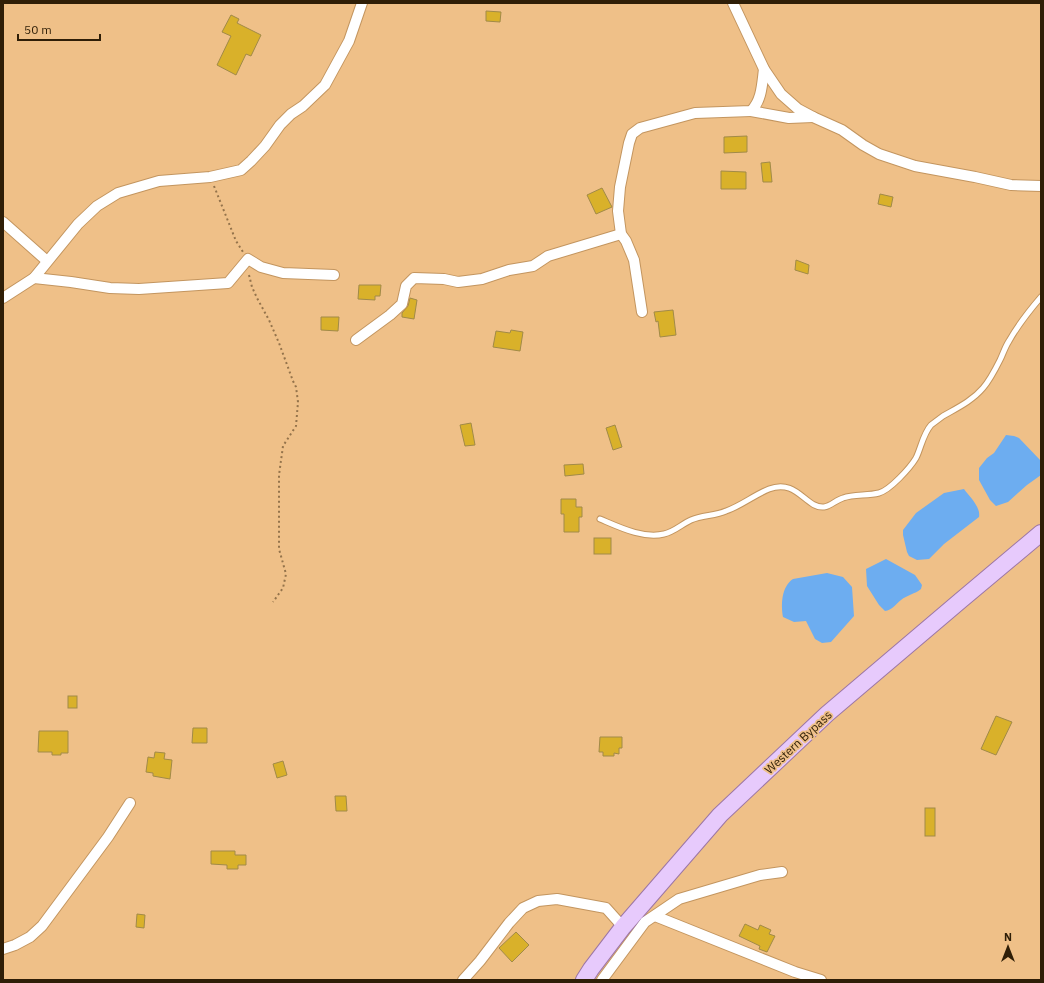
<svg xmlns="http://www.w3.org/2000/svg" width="1044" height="983" viewBox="0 0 1044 983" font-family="'IBM Plex Sans',sans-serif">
	<rect width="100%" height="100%" fill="#efc088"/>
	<g fill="#6dadf0">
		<polygon points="1006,435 1014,436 1019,438 1041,461 1041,475 1027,485 1008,502 996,506 990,500 979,480 979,468 987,458 994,453"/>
		<path d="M964,489c5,7 17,18 15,28l-35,27 -15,15 -12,1 -8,-4 -2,-4 -4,-17v-5l13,-17 28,-20z"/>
		<path d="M886,559l29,16 7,10 -1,4c-6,5 -14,6 -20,11 -5,4 -9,10 -16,11l-6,-6 -12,-19 -1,-17z"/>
		<path d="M827,573l16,4 9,10 2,29 -23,26 -9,1 -7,-4 -9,-18 -12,1 -11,-5c-2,-12 -2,-30 10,-38z"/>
	</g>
	<g fill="#d9b12a" stroke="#a18a48">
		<polygon points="486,11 501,12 500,22 486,21"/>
		<polygon points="231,15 239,19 237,23 261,35 251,56 246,54 236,75 217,65 231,36 222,32"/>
		<polygon points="747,136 747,152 724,153 724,137"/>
		<polygon points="770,162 772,182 763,182 761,163"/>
		<polygon points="721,171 746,172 746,189 721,189"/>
		<polygon points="602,188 612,207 596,214 587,195"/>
		<polygon points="880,194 893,197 891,207 878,204"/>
		<polygon points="796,260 809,265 808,274 795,270"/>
		<polygon points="359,285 381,285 380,296 375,296 375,300 358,299"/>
		<polygon points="410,298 417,300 414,319 402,317 402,313 408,306"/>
		<polygon points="673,310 676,335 660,337 658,321 656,322 654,312"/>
		<polygon points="321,317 339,317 338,331 321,330"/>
		<polygon points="511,330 523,332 520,351 493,347 496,331 510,333"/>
		<polygon points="471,423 475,445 465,446 460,425"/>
		<polygon points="615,425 622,447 613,450 606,428"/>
		<polygon points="583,464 584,474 565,476 564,465"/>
		<polygon points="561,499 576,499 576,507 582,507 582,517 579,517 579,532 564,532 564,514 561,514"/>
		<rect x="594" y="538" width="17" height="16"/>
		<rect x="68" y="696" width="9" height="12"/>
		<polygon points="996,716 1012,722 996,755 981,749"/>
		<polygon points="193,728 207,728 207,743 192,743"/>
		<polygon points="39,731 68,731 68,753 61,753 61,755 52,755 52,752 38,752"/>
		<polygon points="600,737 622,737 622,748 619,748 619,754 614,753 614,756 603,756 603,752 599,752"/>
		<polygon points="155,752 165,753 164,759 172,760 170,779 153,776 153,773 146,772 148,757 154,758"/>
		<polygon points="283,761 287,775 277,778 273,764"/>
		<polygon points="335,796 346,796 347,811 336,811"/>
		<rect x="925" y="808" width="10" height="28"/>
		<polygon points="211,851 235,851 235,855 246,855 246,865 238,865 238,869 227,869 227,865 211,864"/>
		<polygon points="137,914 145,915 144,928 136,927"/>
		<polygon points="745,924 758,930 760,925 771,930 769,934 775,936 767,952 759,949 760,946 739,936"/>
		<polygon points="516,932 529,945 512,962 499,948"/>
	</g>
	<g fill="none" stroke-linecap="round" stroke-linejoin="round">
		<g stroke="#c3955f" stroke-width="7">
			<path id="lane" d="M600,519c19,8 43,20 64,15 10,-2 18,-10 27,-14 11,-5 24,-4 35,-9 15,-5 28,-16 43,-22 28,-11 37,20 55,18 7,-1 12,-7 19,-9 11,-4 24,-2 36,-5 11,-3 31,-25 37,-35 5,-10 7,-24 15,-33 4,-3 8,-6 12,-9 14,-8 29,-15 40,-28 7,-8 12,-18 17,-28 3,-6 5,-13 9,-19 9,-16 20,-30 32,-44"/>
		</g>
		<g stroke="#c3955f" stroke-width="12">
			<g id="street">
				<polyline points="733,3 764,69 781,94 798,109 813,117 842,130 863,145 879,154 915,166 975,177 1011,185 1041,186"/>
				<polyline points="751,111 789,118 813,117"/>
				<polyline points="3,222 47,261"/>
				<polyline points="34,278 71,282 110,288 139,289 228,283 248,259 261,267 283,273 334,275"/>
				<polyline points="3,298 34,278 78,224 97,206 118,193 159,181 210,177 241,170 251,161 265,146 280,125 291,114 303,106 325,85 349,41 362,3"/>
				<path d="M642,312l-8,-52 -8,-19 -5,-7 -3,-23 2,-24 9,-44 3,-9 8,-6 55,-15 56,-2c11,-11 11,-27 13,-42"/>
				<polyline points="356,340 390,315 402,304 406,286 414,278 444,279 458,282 482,279 509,270 533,266 548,256 621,234"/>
				<polyline points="655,916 795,972 821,980"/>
				<polyline points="3,949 15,945 30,937 42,926 108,837 130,803"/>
				<polyline points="463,980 480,961 509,923 523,908 538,901 557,899 606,908 623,927"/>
				<polyline points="602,980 645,922 679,899 760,875 782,872"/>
			</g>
		</g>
		<g stroke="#9c76a5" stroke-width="18">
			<polyline id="primary" points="584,980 591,969 623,927 720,815 827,714 960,601 1041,533"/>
		</g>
		<g stroke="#94734b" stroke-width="2" stroke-dasharray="2 3" stroke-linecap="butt">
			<polyline points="214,186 236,241 243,252"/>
			<polyline points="249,275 252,287 257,298 269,320 279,343 293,381 296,387 298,402 296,426 283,446 279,475 279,549 286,574 283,588 273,602"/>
		</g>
		<use href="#lane" stroke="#fff" stroke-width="5"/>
		<use href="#street" stroke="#fff" stroke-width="10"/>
		<use href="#primary" stroke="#e7cafc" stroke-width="16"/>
	</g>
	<g text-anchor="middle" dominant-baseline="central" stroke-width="3.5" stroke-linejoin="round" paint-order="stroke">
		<g font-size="12" fill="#2f1e07" stroke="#efc088">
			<text transform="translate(798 742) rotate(-43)">Western Bypass</text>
		</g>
	</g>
	<rect width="1044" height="983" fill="none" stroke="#2f1e07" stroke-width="8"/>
	<g transform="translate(1008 947)" stroke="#efc088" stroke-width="3" paint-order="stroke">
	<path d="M0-3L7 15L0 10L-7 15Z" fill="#2f1e07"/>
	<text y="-6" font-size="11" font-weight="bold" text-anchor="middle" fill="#2f1e07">N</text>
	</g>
	<path d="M18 34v6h82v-6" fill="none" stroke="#2f1e07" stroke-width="2"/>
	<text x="24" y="34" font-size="12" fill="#2f1e07" stroke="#efc088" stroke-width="3" paint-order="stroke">50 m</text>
</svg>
